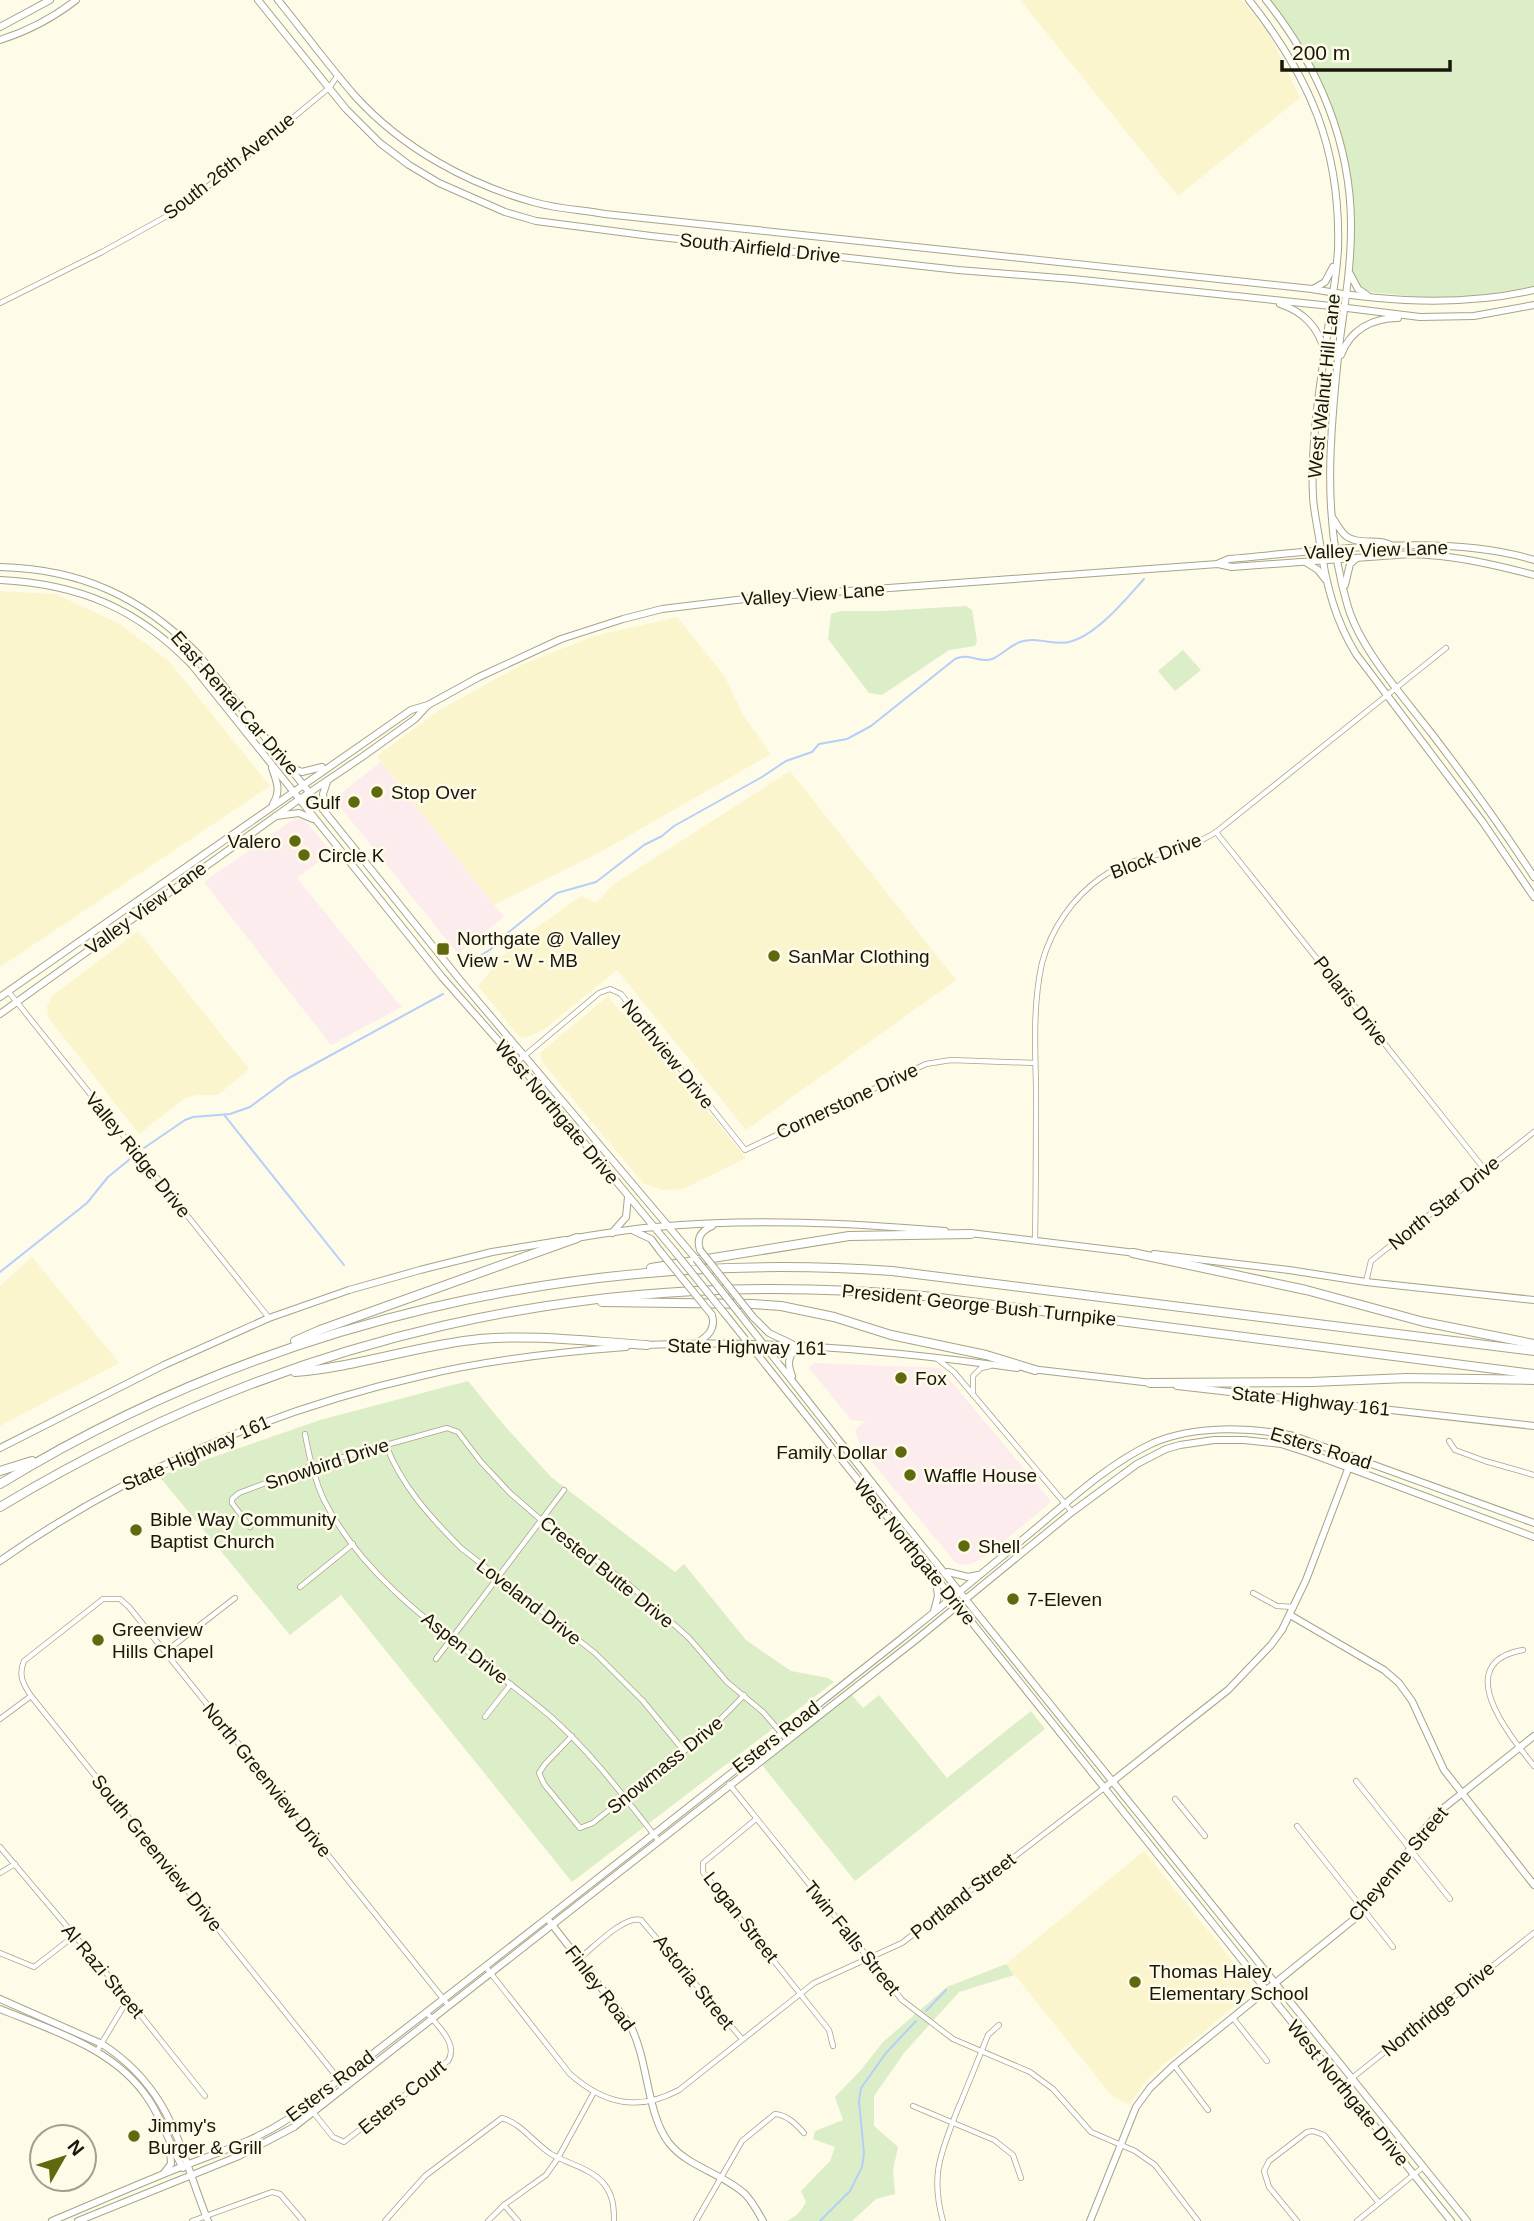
<svg xmlns="http://www.w3.org/2000/svg" width="1534" height="2221" viewBox="0 0 1534 2221" font-family="Helvetica,sans-serif">
	<rect width="100%" height="100%" fill="#fefbe8"/>
	<g fill="#fceced">
		<polygon points="381,762 504,917 458,954 334,799"/>
		<polygon points="295,818 304,819 331,852 297,878 398,1003 403,1006 331,1045 204,882"/>
		<polygon points="815,1363 940,1368 1050,1500 1049,1504 984,1557 973,1563 962,1565 956,1563 861,1449 855,1430 865,1421 851,1420 809,1368"/>
	</g>
	<g fill="#fbf5cd">
		<polygon points="1020,0 1242,0 1271,37 1300,98 1178,196"/>
		<polygon points="0,591 56,594 120,624 169,661 270,786 0,967"/>
		<polygon points="677,617 725,677 743,715 771,754 597,854 494,905 377,756 440,710 521,665 594,636"/>
		<polygon points="790,771 956,980 746,1130 617,970 546,1028 526,1038 520,1037 478,986 512,945 581,896 596,903 614,884"/>
		<polygon points="138,931 249,1069 218,1095 197,1095 185,1098 139,1134 48,1017 47,1006 52,996"/>
		<polygon points="608,996 620,1011 643,1032 746,1158 683,1189 663,1190 644,1184 542,1062 540,1053"/>
		<polygon points="32,1257 119,1363 0,1426 0,1286"/>
		<polygon points="1144,1851 1255,1989 1162,2066 1146,2081 1129,2105 1111,2095 1006,1964"/>
	</g>
	<g fill="#dbeec7">
		<path d="M1270,0h264v286c-48,11 -94,15 -143,8 -12,-1 -25,0 -34,-11 -10,-14 -2,-51 -3,-68 -1,-15 -2,-29 -5,-43 -11,-65 -39,-120 -79,-172z"/>
		<polygon points="966,606 972,610 977,641 975,646 949,650 882,695 869,693 828,639 831,614 841,611 881,611"/>
		<polygon points="1183,650 1201,670 1175,691 1158,671"/>
		<polygon points="468,1381 503,1424 551,1477 675,1572 684,1564 746,1640 791,1671 828,1678 834,1682 572,1882 341,1595 290,1635 159,1476 320,1420"/>
		<polygon points="851,1694 863,1708 879,1695 947,1778 1031,1711 1045,1729 855,1881 762,1765"/>
		<path d="M1006,1964l8,11 -55,17 -55,61 -30,43v30l24,21 -5,23 2,24 -19,5 -24,22h-65c9,-5 14,-9 19,-19l-5,-11 29,-30 5,-14 -22,-8 2,-8 28,-11 -8,-23 26,-27 22,-28 64,-55z"/>
	</g>
	<g fill="none" stroke-linecap="round" stroke-linejoin="round">
		<g stroke="#b6cffa" stroke-width="2">
			<path d="M467,964l24,-15 8,-9 58,-47 39,-11 48,-37 18,-9 12,-10 88,-49 24,-16 26,-9 7,-8 28,-5 24,-13 84,-67c15,-7 24,5 37,0 10,-4 17,-13 28,-17 17,-6 33,4 49,0 27,-6 57,-43 75,-63"/>
			<polyline points="225,1116 344,1265"/>
			<polyline points="144,1148 185,1120 193,1117 230,1114 250,1107 289,1078 443,994"/>
			<polyline points="0,1272 87,1203 108,1177 130,1159"/>
			<polyline points="926,2011 946,1990"/>
			<polyline points="820,2221 850,2191 862,2167 864,2153 859,2101 861,2088 886,2053 916,2021"/>
		</g>
		<g stroke="#a8a486" stroke-width="6">
			<g id="street">
				<polyline points="0,303 102,252 167,216 226,173 329,88 338,75"/>
				<polyline points="1216,832 1485,1170"/>
				<polyline points="8,991 269,1318"/>
				<polyline points="517,1062 599,993 610,989 621,994 745,1150 926,1064 951,1060 1035,1063"/>
				<path d="M1035,1241c1,-52 1,-103 1,-155 -1,-40 -3,-83 6,-123 9,-34 31,-66 60,-86 34,-24 79,-22 114,-45l230,-184"/>
				<polyline points="1366,1282 1371,1261 1534,1132"/>
				<polyline points="936,1358 954,1372 1072,1512"/>
				<polyline points="973,1395 973,1376 981,1368 990,1366"/>
				<path d="M305,1434c4,22 9,45 19,66 48,95 149,150 226,216 42,37 75,82 109,125"/>
				<polyline points="1449,1441 1455,1450 1485,1461 1534,1475"/>
				<path d="M386,1445c15,40 44,72 75,103l134,105 48,48 41,50"/>
				<polyline points="250,1527 232,1503 232,1499 239,1493 311,1466 447,1428 458,1432 481,1462 510,1493 541,1520 627,1583 651,1604 689,1638 727,1682 763,1712 788,1741"/>
				<polyline points="300,1587 353,1544"/>
				<polyline points="1253,1593 1277,1606 1294,1607"/>
				<path d="M1523,1650c-73,13 -14,85 11,116"/>
				<polyline points="165,1652 235,1598"/>
				<polyline points="436,1659 564,1490"/>
				<polyline points="485,1717 511,1684"/>
				<polyline points="0,1719 31,1696"/>
				<path d="M572,1736l-27,28 -6,9 5,11 36,44 13,-5c51,-42 107,-79 151,-128"/>
				<polyline points="1356,1781 1450,1899"/>
				<polyline points="729,1784 902,2000 953,2039 1030,2072 1053,2089 1091,2132 1135,2151 1155,2165 1198,2221"/>
				<polyline points="1175,1799 1205,1836"/>
				<polyline points="756,1819 703,1863 703,1872 829,2030 833,2046"/>
				<polyline points="1297,1826 1393,1947"/>
				<polyline points="0,1847 128,1999 205,2096"/>
				<polyline points="0,1873 15,1864"/>
				<polyline points="0,1953 34,1967 74,1936"/>
				<path d="M579,1959c14,-11 45,-44 62,-39l101,119"/>
				<path d="M485,1966l85,108c34,30 68,38 109,16l135,-107 88,-40 202,-155"/>
				<polyline points="1233,2018 1267,2061"/>
				<polyline points="97,2051 128,1999"/>
				<polyline points="1174,2065 1208,2110"/>
				<polyline points="1342,2086 1534,1933"/>
				<path d="M345,2087l-314,-391c-8,-12 -13,-21 -7,-35l79,-62h17l9,8 320,399"/>
				<polyline points="913,2106 994,2140 1013,2155 1021,2178"/>
				<path d="M313,2112l20,25 11,5 104,-81c11,-17 -11,-36 -22,-49"/>
				<polyline points="504,2205 518,2221"/>
				<polyline points="192,2221 272,2192 280,2194 303,2221"/>
				<path d="M385,2221l40,-45 77,-58c19,5 32,25 49,36 17,10 40,14 53,30 9,11 10,23 10,37"/>
				<polyline points="488,2221 504,2205 546,2175 558,2158 594,2092"/>
				<path d="M696,2221l46,-80 33,-27c12,1 21,10 29,19"/>
				<path d="M943,2221c-13,-46 -2,-68 14,-110 11,-26 21,-51 31,-76l11,-10"/>
				<polyline points="1297,2221 1269,2187 1264,2171 1269,2161 1307,2132 1313,2131 1324,2135 1379,2203"/>
				<polyline points="1357,2221 1423,2167"/>
			</g>
		</g>
		<g stroke="#a8a486" stroke-width="8">
			<g id="secondary">
				<polyline points="258,0 346,109 380,143 409,165 439,183 505,212 536,221 651,236 958,270 1073,279 1331,306 1420,317 1474,316 1534,305"/>
				<path d="M278,0c26,32 50,65 77,96 47,52 114,89 182,107 22,6 46,7 68,11l707,75c73,13 149,18 222,1"/>
				<path d="M1249,0c61,77 92,149 89,249 -1,19 -4,39 -7,58 -8,62 -21,127 -18,190 1,16 5,32 7,47 6,40 15,76 36,110l126,167 52,76"/>
				<path d="M1266,0c52,65 86,144 85,229 0,37 -6,73 -11,110 -10,90 -19,180 8,268 13,43 57,92 84,127 36,47 70,94 102,143"/>
				<polyline points="0,27 50,0"/>
				<path d="M0,40c28,-9 53,-22 76,-40"/>
				<polyline points="1350,274 1358,289 1367,295"/>
				<polyline points="1313,289 1325,282 1333,267"/>
				<path d="M1280,304c24,8 38,23 45,48"/>
				<path d="M1341,355c9,-25 31,-37 57,-37"/>
				<path d="M1332,517c4,6 9,15 14,19 13,10 33,1 47,10"/>
				<path d="M1219,563l10,-4c94,-8 215,-27 305,1"/>
				<polyline points="1307,563 1318,570 1325,579"/>
				<path d="M0,567c81,2 142,30 198,87l262,326 236,279"/>
				<path d="M0,580c79,4 137,28 192,85l250,312 75,85 158,190"/>
				<polyline points="1345,585 1350,564 1357,558"/>
				<path d="M272,768c5,14 9,23 1,36"/>
				<polyline points="292,768 302,772 322,767"/>
				<polyline points="325,808 323,794 327,782"/>
				<polyline points="276,816 299,813 313,819"/>
				<path d="M0,997l411,-287 17,-5 51,-28 82,-38 62,-20 39,-10 91,-11 465,-34 14,3 178,-13c43,1 82,10 124,21"/>
				<polyline points="0,1014 294,803 362,757 415,719 427,706"/>
				<polyline points="634,1231 651,1239 660,1251"/>
				<polyline points="612,1233 626,1217 628,1197"/>
				<polyline points="970,1233 1136,1253"/>
				<path d="M575,1238c27,-4 54,-9 80,-11 96,-9 194,-4 290,4"/>
				<path d="M700,1250c-4,-12 1,-19 12,-24"/>
				<polyline points="1154,1254 1289,1270 1366,1282 1534,1300"/>
				<polyline points="738,1312 896,1513 1467,2221"/>
				<polyline points="725,1314 1451,2221"/>
				<polyline points="753,1317 769,1333 792,1344"/>
				<path d="M697,1343c11,-7 19,-14 15,-28"/>
				<path d="M644,1345c124,-6 250,6 373,23"/>
				<polyline points="1031,1369 1152,1383"/>
				<path d="M792,1376c-5,-13 -4,-19 5,-30"/>
				<polyline points="1177,1386 1534,1426"/>
				<polyline points="0,1448 164,1365 269,1318 349,1290 420,1270 492,1252 565,1240"/>
				<path d="M0,1561c126,-89 271,-151 421,-185 67,-16 137,-24 205,-29"/>
				<polyline points="948,1572 968,1577 978,1575"/>
				<polyline points="934,1611 938,1596 936,1581"/>
				<polyline points="1290,1615 1384,1670 1399,1683 1412,1701 1444,1770 1534,1885"/>
				<polyline points="1104,1788 1228,1690 1271,1645 1282,1630 1306,1580 1353,1456"/>
				<path d="M550,1922l80,103c19,36 16,88 39,118 19,24 53,30 76,51 7,7 13,18 18,27"/>
				<path d="M0,1999l102,45c71,46 77,105 106,177"/>
				<path d="M0,2009c54,22 116,40 149,91 14,21 21,46 34,68"/>
				<polyline points="164,2173 171,2164 170,2148"/>
				<path d="M52,2221c43,-18 86,-37 129,-54 38,-15 72,-25 107,-48 205,-157 407,-317 609,-477 44,-35 88,-71 131,-107 40,-33 78,-70 125,-92 42,-18 98,-16 141,-7l240,87"/>
				<polyline points="78,2221 239,2156 294,2127 917,1639 1072,1512 1137,1464 1166,1449 1180,1445 1214,1440 1244,1440 1281,1444 1309,1453 1534,1537"/>
				<polyline points="1090,2221 1136,2107 1150,2088 1174,2065 1353,1920 1385,1883 1421,1833 1441,1810 1534,1736"/>
			</g>
		</g>
		<g stroke="#a8a486" stroke-width="10">
			<g id="highway">
				<polyline points="1133,1253 1306,1290 1424,1322 1534,1344"/>
				<polyline points="651,1268 849,1236 971,1234"/>
				<polyline points="602,1302 752,1304 781,1306 834,1317 891,1335 986,1355 1035,1370"/>
				<polyline points="295,1341 320,1330 577,1238"/>
				<path d="M295,1372c63,-5 123,-27 185,-33 54,-5 113,3 167,6"/>
				<polyline points="1150,1383 1312,1382 1407,1378 1534,1380"/>
				<polyline points="0,1471 32,1461"/>
				<path d="M0,1484c267,-163 580,-235 892,-213l642,80"/>
				<path d="M0,1507c286,-172 591,-242 924,-211l610,78"/>
			</g>
		</g>
		<use href="#street" stroke="#fff" stroke-width="4.5"/>
		<use href="#secondary" stroke="#fff" stroke-width="6"/>
		<use href="#highway" stroke="#fff" stroke-width="8"/>
		<g stroke="#a8a486" stroke-width="8" stroke-linecap="butt">
			<g id="secondary-bridge">
				<polyline points="700,1250 753,1317"/>
				<polyline points="660,1251 712,1315"/>
				<polyline points="675,1252 725,1314"/>
				<polyline points="696,1259 738,1312"/>
			</g>
		</g>
		<use href="#secondary-bridge" stroke="#fff" stroke-width="6"/>
	</g>
	<g fill="#5f690e" stroke="#fefbe8" stroke-width="2.5">
		<circle cx="377" cy="792" r="7"/>
		<circle cx="354" cy="802" r="7"/>
		<circle cx="295" cy="841" r="7"/>
		<circle cx="304" cy="855" r="7"/>
		<rect x="436" y="942" width="14" height="14" rx="3.5"/>
		<circle cx="774" cy="956" r="7"/>
		<circle cx="901" cy="1378" r="7"/>
		<circle cx="901" cy="1452" r="7"/>
		<circle cx="910" cy="1475" r="7"/>
		<circle cx="136" cy="1530" r="7"/>
		<circle cx="964" cy="1546" r="7"/>
		<circle cx="1013" cy="1599" r="7"/>
		<circle cx="98" cy="1640" r="7"/>
		<circle cx="1135" cy="1982" r="7"/>
		<circle cx="134" cy="2136" r="7"/>
	</g>
	<g text-anchor="middle" dominant-baseline="central" stroke-width="5" stroke-linejoin="round" paint-order="stroke">
		<g font-size="19" fill="#19170b" stroke="#fefbe8">
			<text transform="translate(229 166) rotate(-38)">South 26th Avenue</text>
			<text transform="translate(760 248) rotate(6)">South Airfield Drive</text>
			<text transform="translate(1324 386) rotate(-84)">West Walnut Hill Lane</text>
			<text transform="translate(1376 550) rotate(-2)">Valley View Lane</text>
			<text transform="translate(813 594) rotate(-4)">Valley View Lane</text>
			<text transform="translate(235 703) rotate(49)">East Rental Car Drive</text>
			<text transform="translate(1156 856) rotate(-21)">Block Drive</text>
			<text transform="translate(146 908) rotate(-36)">Valley View Lane</text>
			<text transform="translate(1351 1001) rotate(52)">Polaris Drive</text>
			<text transform="translate(668 1054) rotate(51)">Northview Drive</text>
			<text transform="translate(847 1101) rotate(-25)">Cornerstone Drive</text>
			<text transform="translate(557 1112) rotate(50)">West Northgate Drive</text>
			<text transform="translate(138 1155) rotate(51)">Valley Ridge Drive</text>
			<text transform="translate(1444 1203) rotate(-39)">North Star Drive</text>
			<text transform="translate(979 1305) rotate(6)">President George Bush Turnpike</text>
			<text transform="translate(747 1347) rotate(1)">State Highway 161</text>
			<text transform="translate(1311 1401) rotate(6)">State Highway 161</text>
			<text transform="translate(1321 1448) rotate(17)">Esters Road</text>
			<text transform="translate(196 1453) rotate(-24)">State Highway 161</text>
			<text transform="translate(327 1464) rotate(-18)">Snowbird Drive</text>
			<text transform="translate(915 1552) rotate(51)">West Northgate Drive</text>
			<text transform="translate(607 1572) rotate(39)">Crested Butte Drive</text>
			<text transform="translate(529 1602) rotate(38)">Loveland Drive</text>
			<text transform="translate(465 1648) rotate(38)">Aspen Drive</text>
			<text transform="translate(776 1737) rotate(-38)">Esters Road</text>
			<text transform="translate(665 1765) rotate(-39)">Snowmass Drive</text>
			<text transform="translate(267 1780) rotate(51)">North Greenview Drive</text>
			<text transform="translate(157 1853) rotate(51)">South Greenview Drive</text>
			<text transform="translate(1398 1864) rotate(-50)">Cheyenne Street</text>
			<text transform="translate(963 1896) rotate(-38)">Portland Street</text>
			<text transform="translate(741 1917) rotate(52)">Logan Street</text>
			<text transform="translate(852 1938) rotate(51)">Twin Falls Street</text>
			<text transform="translate(103 1971) rotate(50)">Al Razi Street</text>
			<text transform="translate(694 1982) rotate(51)">Astoria Street</text>
			<text transform="translate(600 1988) rotate(53)">Finley Road</text>
			<text transform="translate(1438 2009) rotate(-39)">Northridge Drive</text>
			<text transform="translate(330 2086) rotate(-37)">Esters Road</text>
			<text transform="translate(1348 2093) rotate(51)">West Northgate Drive</text>
			<text transform="translate(402 2097) rotate(-39)">Esters Court</text>
		</g>
		<g font-size="19" fill="#19170b" stroke="#fefbe8" text-anchor="start">
			<text x="391" y="792">Stop Over</text>
			<text x="340" y="802" text-anchor="end">Gulf</text>
			<text x="281" y="841" text-anchor="end">Valero</text>
			<text x="318" y="855">Circle K</text>
			<text x="457" y="938">Northgate @ Valley<tspan x="457" dy="22">View - W - MB</tspan></text>
			<text x="788" y="956">SanMar Clothing</text>
			<text x="915" y="1378">Fox</text>
			<text x="887" y="1452" text-anchor="end">Family Dollar</text>
			<text x="924" y="1475">Waffle House</text>
			<text x="150" y="1519">Bible Way Community<tspan x="150" dy="22">Baptist Church</tspan></text>
			<text x="978" y="1546">Shell</text>
			<text x="1027" y="1599">7-Eleven</text>
			<text x="112" y="1629">Greenview<tspan x="112" dy="22">Hills Chapel</tspan></text>
			<text x="1149" y="1971">Thomas Haley<tspan x="1149" dy="22">Elementary School</tspan></text>
			<text x="148" y="2125">Jimmy's<tspan x="148" dy="22">Burger &amp; Grill</tspan></text>
		</g>
	</g>
	<g transform="translate(63 2158) rotate(51)"><circle r="33" fill="#fefbe8" stroke="#a2a090" stroke-width="2"/>
	<path d="M0-5L12 26L0 18L-12 26Z" fill="#5f690e"/>
	<text y="-10" font-size="19" font-weight="bold" text-anchor="middle" fill="#19170b">N</text>
	</g>
	<path d="M1282 60v10h168v-10" fill="none" stroke="#19170b" stroke-width="3.5"/>
	<text x="1292" y="60" font-size="21" fill="#19170b" stroke="#fefbe8" stroke-width="5" paint-order="stroke">200 m</text>
</svg>
